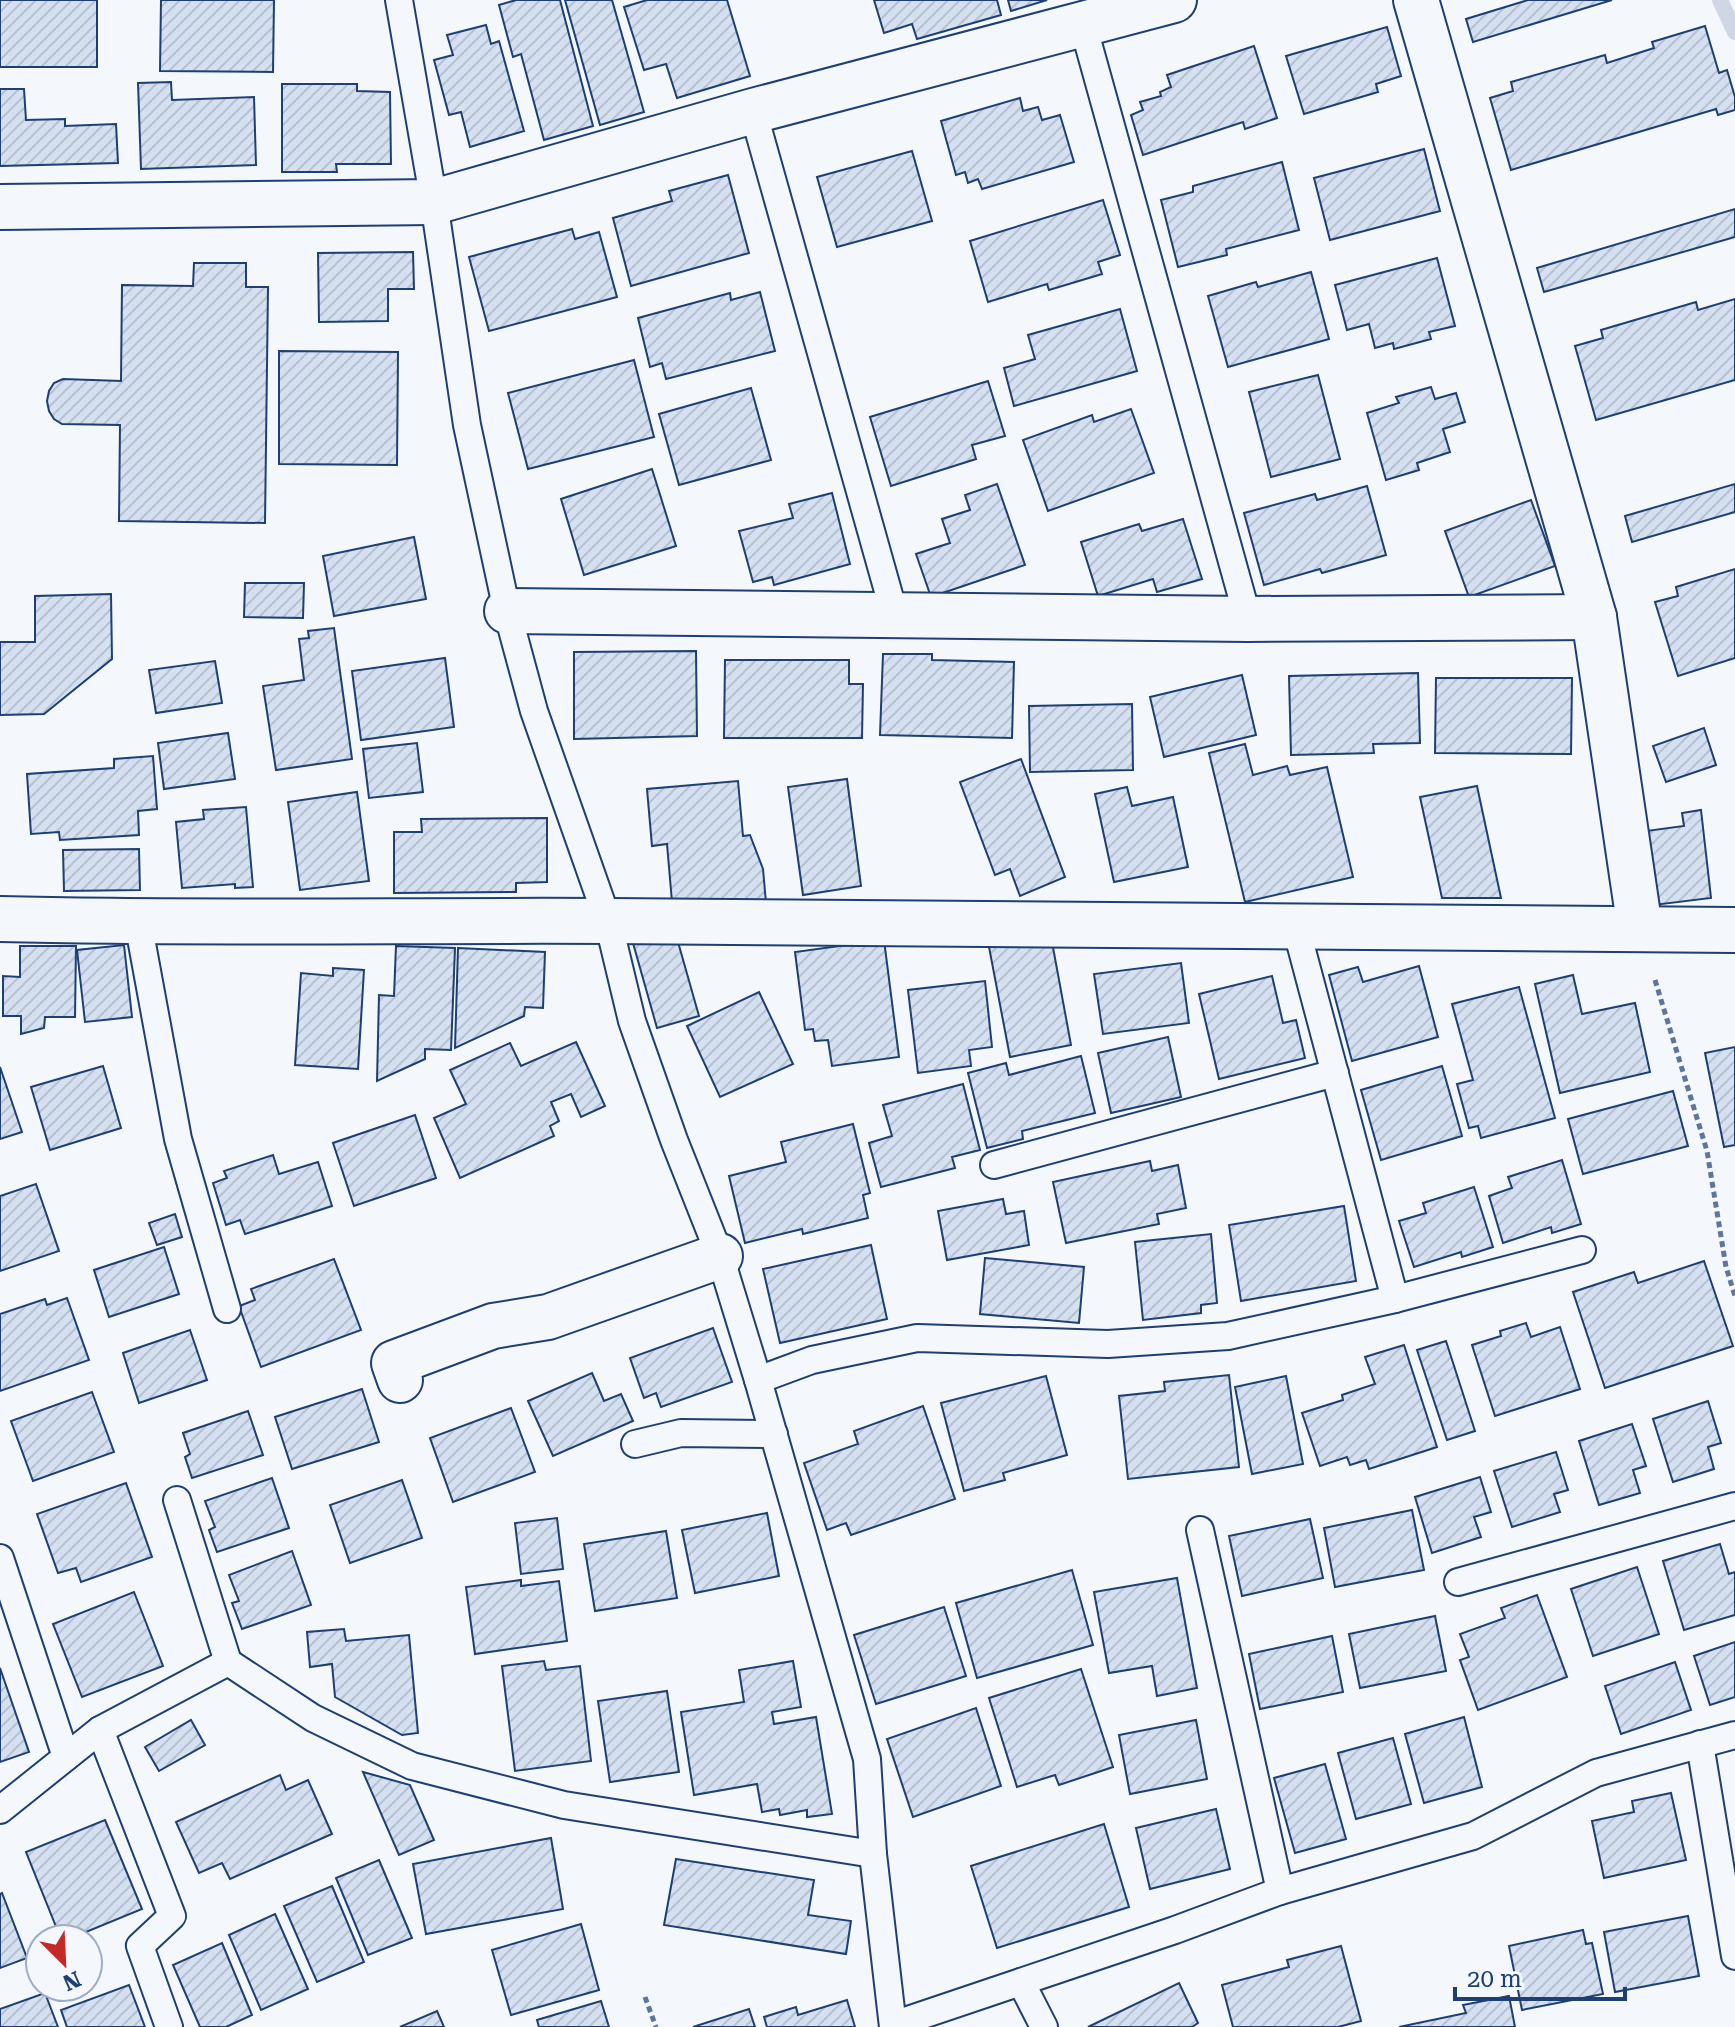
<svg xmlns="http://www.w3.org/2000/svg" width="1735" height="2027" viewBox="0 0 1735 2027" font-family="'Roboto Serif',serif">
	<defs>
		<pattern id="building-hatch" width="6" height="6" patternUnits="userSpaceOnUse" patternTransform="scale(2)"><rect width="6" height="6" fill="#d5e0f0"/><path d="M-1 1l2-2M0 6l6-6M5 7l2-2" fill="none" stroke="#b6c1d1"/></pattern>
	</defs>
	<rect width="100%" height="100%" fill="#f4f7fb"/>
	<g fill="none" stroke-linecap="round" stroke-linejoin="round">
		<polyline stroke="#cfd7e4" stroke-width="16" points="1720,0 1735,32"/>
	</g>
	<g fill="url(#building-hatch)" stroke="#1d3f73" stroke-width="2">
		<rect x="0" y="0" width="97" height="67"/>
		<polygon points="161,0 274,0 273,72 160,71"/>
		<polygon points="516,0 560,0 593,126 544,140 521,54 513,57 499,5"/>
		<polygon points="565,0 612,0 644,112 600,125"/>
		<polygon points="647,0 727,0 750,76 677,98 666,64 644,70 624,7"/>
		<polygon points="874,0 997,0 1001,15 917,39 912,24 884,33"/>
		<polygon points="1008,0 1047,0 1011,11"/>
		<polygon points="1528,0 1612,0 1473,42 1466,19"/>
		<polygon points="486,25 491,44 499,41 524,131 470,147 461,112 449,115 434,60 453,55 447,35"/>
		<polygon points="1705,26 1719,73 1727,70 1735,97 1735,110 1718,115 1716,109 1511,170 1490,98 1513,91 1511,82 1605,55 1607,63 1654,48 1652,42"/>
		<polygon points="1387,27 1401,76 1376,84 1378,92 1304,114 1286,56"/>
		<polygon points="1254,46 1277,118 1245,129 1243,122 1143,155 1131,115 1143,110 1140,102 1161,96 1160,92 1171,87 1167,75"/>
		<polygon points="171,82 172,100 254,97 256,165 141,169 138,83"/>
		<polygon points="282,84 357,84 357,91 390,92 391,164 336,164 337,172 282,172"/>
		<polygon points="0,89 24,89 26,120 65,119 65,126 116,124 118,163 0,166"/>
		<polygon points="1020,98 1023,111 1038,107 1042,120 1060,115 1074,162 982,189 978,179 968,183 965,172 956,175 941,121"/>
		<polygon points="1424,149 1440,211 1330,240 1314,178"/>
		<polygon points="912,151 932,221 837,247 817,177"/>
		<polygon points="1282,162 1299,230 1226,249 1227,255 1178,267 1161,200 1193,192 1193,186"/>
		<polygon points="728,175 749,253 631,286 613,218 672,201 669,191"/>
		<polygon points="1103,200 1120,255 1098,262 1102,274 1049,290 1047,284 988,302 970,241"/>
		<polygon points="1735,209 1735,237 1544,292 1537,268"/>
		<polygon points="572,229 575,239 599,232 617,297 489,331 469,257"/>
		<polygon points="413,252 414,289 388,289 388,321 319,322 318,253"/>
		<polygon points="1437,258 1455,326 1429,332 1431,339 1394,349 1393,343 1375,348 1369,324 1347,330 1335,285"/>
		<polygon points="194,263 246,263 246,287 268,287 265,523 119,521 120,425 62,424 54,419 49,411 47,401 49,391 54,383 63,379 121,381 122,285 193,286"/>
		<polygon points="1311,272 1329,339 1228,367 1208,296 1256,282 1258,287"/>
		<polygon points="760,292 775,351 666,379 662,363 650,367 638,318 730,293 731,300"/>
		<polygon points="1735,299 1735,380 1596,420 1575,346 1603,338 1601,330 1696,302 1698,310"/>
		<polygon points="1120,309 1137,371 1014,406 1004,368 1035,359 1028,335"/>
		<polygon points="279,351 398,352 397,465 279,464"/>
		<polygon points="634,360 654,437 528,469 508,393"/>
		<polygon points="1318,375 1340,459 1271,477 1249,392"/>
		<polygon points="988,381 1005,436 972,445 976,459 891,486 870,417"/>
		<polygon points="1431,387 1435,399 1456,393 1465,422 1443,429 1450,452 1417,463 1419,470 1386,480 1367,413 1399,403 1396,397"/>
		<polygon points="751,388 771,460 679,485 659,414"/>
		<polygon points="1131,409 1154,473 1048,511 1023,440 1092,415 1094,422"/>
		<polygon points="652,469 676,546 584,575 561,499"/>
		<polygon points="997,484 1025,565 931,597 916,554 950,543 942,519 970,510 965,495"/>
		<polygon points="1735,484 1735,512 1632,542 1625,516"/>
		<polygon points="1367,486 1386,555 1322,573 1320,569 1264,585 1244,513 1315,494 1317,500"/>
		<polygon points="832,493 850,564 774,585 772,577 753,582 739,531 793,518 789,504"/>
		<polygon points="1531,500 1555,566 1469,597 1445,531"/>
		<polygon points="1183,519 1202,579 1157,592 1153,579 1098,596 1081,542 1139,524 1142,531"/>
		<polygon points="414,537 426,599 334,616 323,556"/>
		<polygon points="1735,569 1735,658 1678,676 1655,602 1678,596 1676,587"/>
		<polygon points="245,583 304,583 303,618 244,617"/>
		<polygon points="111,594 112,659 44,714 0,715 0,642 35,642 35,596"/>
		<polygon points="334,628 352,759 276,770 263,686 304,680 299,639 309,638 308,631"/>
		<polygon points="696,651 697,736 574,739 574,652"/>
		<polygon points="883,654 932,654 932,660 1014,662 1012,738 880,735"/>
		<polygon points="445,658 454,727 361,740 352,671"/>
		<polygon points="725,660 849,660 849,684 863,684 862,738 724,738"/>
		<polygon points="215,661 222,703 156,713 149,670"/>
		<polygon points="1418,673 1420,743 1373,744 1374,753 1291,755 1289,676"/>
		<polygon points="1242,675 1256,735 1164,757 1150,697"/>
		<polygon points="1436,678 1572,678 1571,754 1435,753"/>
		<polygon points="1132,704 1133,770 1030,772 1029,706"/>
		<polygon points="1704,728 1716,765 1666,782 1653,746"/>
		<polygon points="228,733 235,779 164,789 158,743"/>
		<polygon points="417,743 423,792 369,798 363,749"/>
		<polygon points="1245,744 1253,775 1287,766 1290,775 1327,767 1353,877 1245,902 1209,753"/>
		<polygon points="153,756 157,809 138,811 139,835 60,840 59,832 31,834 27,774 114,768 114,759"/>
		<polygon points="1021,759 1065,877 1020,896 1010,869 995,875 960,782"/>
		<polygon points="847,779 861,886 803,895 788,787"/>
		<polygon points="738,781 743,836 750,835 763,869 766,903 672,902 667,844 652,846 647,789"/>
		<polygon points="1477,786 1501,898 1442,898 1420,797"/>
		<polygon points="1127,787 1132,806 1173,797 1188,867 1114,882 1095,794"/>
		<polygon points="357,792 369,881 300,890 288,802"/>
		<polygon points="246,807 253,887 235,888 235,884 182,888 176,822 204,819 203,810"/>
		<polygon points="1701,810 1711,898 1654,905 1646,831 1684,826 1682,813"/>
		<polygon points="547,818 547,882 516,883 516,892 394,893 394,832 422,832 421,819"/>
		<polygon points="139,849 140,890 64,891 63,850"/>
		<polygon points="884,940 899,1057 832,1066 828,1040 815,1041 813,1029 805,1030 795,952"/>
		<polygon points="678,942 699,1016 657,1028 633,943"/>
		<polygon points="1052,942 1071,1045 1010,1057 989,947"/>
		<polygon points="124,945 132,1017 85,1022 77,950"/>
		<polygon points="20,946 76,946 75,1017 45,1017 44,1028 21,1034 21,1016 3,1016 3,976 20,977"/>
		<polygon points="396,946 455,948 451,1050 425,1049 425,1059 377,1081 379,995 394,996"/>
		<polygon points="458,948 545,952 543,1008 525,1007 524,1016 455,1048"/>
		<polygon points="1181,963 1189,1023 1103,1034 1094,974"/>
		<polygon points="1419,966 1438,1037 1352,1061 1329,975 1358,967 1363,982"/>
		<polygon points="333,968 364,970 358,1069 295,1065 301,973 333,976"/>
		<polygon points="1573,975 1582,1014 1635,1003 1650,1072 1560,1093 1535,984"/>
		<polygon points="1272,976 1283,1023 1296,1020 1305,1058 1219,1079 1199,994"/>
		<polygon points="985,981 992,1047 969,1050 971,1066 918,1073 908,990"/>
		<polygon points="1519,987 1555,1118 1481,1138 1478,1126 1469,1128 1457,1084 1473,1080 1452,1004"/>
		<polygon points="759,992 793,1064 720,1097 687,1026"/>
		<polygon points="1168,1037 1181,1097 1111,1113 1098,1053"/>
		<polygon points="576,1042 605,1106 581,1117 571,1094 551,1102 559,1121 550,1126 554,1136 460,1178 434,1118 466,1104 450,1070 510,1043 521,1066"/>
		<polygon points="1735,1047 1735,1145 1724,1147 1705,1053"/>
		<polygon points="1081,1056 1095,1113 1022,1131 1023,1139 987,1148 968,1073 1006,1063 1009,1075"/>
		<polygon points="103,1066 121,1128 50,1150 31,1087"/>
		<polygon points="1442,1066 1462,1136 1381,1160 1361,1090"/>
		<polygon points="0,1067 22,1132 0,1139"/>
		<polygon points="963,1084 980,1150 952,1157 955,1168 881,1187 869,1143 892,1136 883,1105"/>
		<polygon points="1673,1091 1688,1146 1583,1174 1568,1119"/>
		<polygon points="415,1115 436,1178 354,1206 333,1143"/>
		<polygon points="853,1124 870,1193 863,1195 868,1218 803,1234 802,1229 745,1243 729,1176 786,1162 781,1142"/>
		<polygon points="273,1155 279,1174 318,1162 332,1206 245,1234 240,1220 226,1225 213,1183 227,1178 224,1171"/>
		<polygon points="1562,1160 1581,1224 1552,1233 1551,1227 1503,1243 1489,1196 1512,1188 1508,1177"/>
		<polygon points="1150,1161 1152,1171 1178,1165 1186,1208 1157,1214 1159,1224 1066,1243 1053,1182"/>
		<polygon points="36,1184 59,1251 0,1271 0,1196"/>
		<polygon points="1474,1187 1493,1247 1462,1257 1461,1252 1414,1267 1399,1221 1426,1213 1423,1203"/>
		<polygon points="1003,1199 1006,1214 1024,1211 1029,1245 947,1260 938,1211"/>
		<polygon points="1344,1206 1356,1281 1241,1301 1229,1225"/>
		<polygon points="175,1214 182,1237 157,1245 149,1223"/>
		<polygon points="1211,1234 1217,1303 1201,1305 1201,1313 1143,1320 1135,1242"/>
		<polygon points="871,1245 887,1319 780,1343 763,1269"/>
		<polygon points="164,1247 179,1294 109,1317 94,1270"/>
		<polygon points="985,1258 1084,1267 1079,1323 980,1314"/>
		<polygon points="334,1259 361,1330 261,1367 239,1306 255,1300 251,1289"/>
		<polygon points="1704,1261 1733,1346 1605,1388 1573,1292 1634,1272 1638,1283"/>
		<polygon points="67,1298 89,1360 0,1391 0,1314 45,1299 47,1305"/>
		<polygon points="1526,1323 1531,1337 1560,1327 1580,1389 1495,1416 1472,1345 1501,1336 1500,1331"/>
		<polygon points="713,1328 732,1382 661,1407 656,1393 644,1398 630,1358"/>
		<polygon points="190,1330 207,1380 139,1403 123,1353"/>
		<polygon points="1446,1341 1475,1431 1447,1440 1417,1350"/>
		<polygon points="1404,1345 1437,1447 1369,1469 1366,1460 1350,1465 1347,1457 1320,1466 1302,1413 1343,1400 1342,1395 1375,1384 1365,1357"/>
		<polygon points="592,1373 604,1401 621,1394 633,1421 553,1456 528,1401"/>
		<polygon points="1229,1375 1239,1467 1128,1479 1119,1396 1165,1391 1164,1382"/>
		<polygon points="1046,1376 1067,1455 1003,1473 1005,1480 964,1491 941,1403"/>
		<polygon points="1286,1376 1303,1464 1252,1474 1235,1387"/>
		<polygon points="362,1389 379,1442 292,1469 275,1417"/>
		<polygon points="92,1392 114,1452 33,1481 11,1421"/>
		<polygon points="1708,1401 1721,1443 1708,1447 1714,1469 1673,1482 1653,1419"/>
		<polygon points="923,1406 955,1499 851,1535 846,1523 827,1530 804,1463 858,1444 854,1431"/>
		<polygon points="511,1408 535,1472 453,1502 430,1438"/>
		<polygon points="248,1411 263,1455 192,1478 185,1457 190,1454 183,1433"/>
		<polygon points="1632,1424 1646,1466 1633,1470 1640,1493 1599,1505 1579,1441"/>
		<polygon points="1556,1452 1568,1490 1554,1494 1560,1512 1512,1527 1494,1471"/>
		<polygon points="1480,1477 1491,1512 1474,1517 1481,1537 1432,1553 1415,1497"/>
		<polygon points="272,1478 289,1528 217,1552 209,1530 215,1527 205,1501"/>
		<polygon points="402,1480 422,1538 350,1563 330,1505"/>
		<polygon points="126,1483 152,1557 81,1582 76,1568 58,1573 37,1514"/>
		<polygon points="1412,1510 1424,1570 1335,1587 1324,1528"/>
		<polygon points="767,1513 779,1576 695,1593 682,1530"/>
		<polygon points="557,1518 563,1569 521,1574 515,1523"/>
		<polygon points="1310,1519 1323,1578 1242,1596 1229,1536"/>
		<polygon points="666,1531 677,1598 595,1611 584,1544"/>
		<polygon points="1720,1544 1729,1574 1735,1572 1735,1615 1684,1630 1663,1561"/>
		<polygon points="292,1551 311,1605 242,1629 232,1603 239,1601 229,1575"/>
		<polygon points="1637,1567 1659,1634 1593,1656 1571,1589"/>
		<polygon points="1072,1570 1093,1645 977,1678 956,1603"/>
		<polygon points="1177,1578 1197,1688 1157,1696 1152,1666 1109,1673 1094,1592"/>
		<polygon points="521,1580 521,1586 559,1581 567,1641 475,1654 466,1587"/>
		<polygon points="134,1592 163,1666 82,1697 53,1624"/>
		<polygon points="1537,1595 1567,1677 1478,1710 1460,1660 1469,1657 1460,1634 1505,1618 1501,1608"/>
		<polygon points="944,1607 966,1676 876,1704 854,1635"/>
		<polygon points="1435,1616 1446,1671 1360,1688 1349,1634"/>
		<polygon points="344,1629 346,1641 409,1635 418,1733 402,1735 335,1697 332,1664 310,1667 307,1632"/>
		<polygon points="1332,1636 1343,1692 1260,1709 1249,1654"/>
		<polygon points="1735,1642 1735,1697 1710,1705 1694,1656"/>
		<polygon points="544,1661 546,1670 580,1666 591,1761 515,1771 502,1666"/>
		<polygon points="793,1661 801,1707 772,1712 774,1724 816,1717 832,1814 807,1817 807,1810 780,1815 779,1809 762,1812 757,1784 694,1795 681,1712 744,1702 739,1670"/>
		<polygon points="1675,1662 1691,1710 1621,1734 1605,1686"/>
		<polygon points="0,1668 29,1752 0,1762"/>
		<polygon points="1081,1669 1113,1767 1059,1785 1055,1775 1017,1787 989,1698"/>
		<polygon points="667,1691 679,1772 610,1782 598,1701"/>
		<polygon points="976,1708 1001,1786 913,1817 887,1739"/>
		<polygon points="1464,1717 1482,1787 1424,1803 1405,1734"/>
		<polygon points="191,1720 205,1745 159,1771 145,1747"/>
		<polygon points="1196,1720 1207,1779 1130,1794 1119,1735"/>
		<polygon points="1393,1738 1411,1804 1356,1819 1338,1753"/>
		<polygon points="1325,1764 1346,1839 1295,1853 1274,1778"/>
		<polygon points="363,1772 410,1785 434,1840 399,1855"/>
		<polygon points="280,1775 286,1790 308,1780 332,1834 230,1879 222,1863 199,1873 176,1822"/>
		<polygon points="1671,1793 1686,1860 1604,1878 1592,1821 1634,1812 1632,1801"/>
		<polygon points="1216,1809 1230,1869 1150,1889 1136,1828"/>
		<polygon points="105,1820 142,1909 69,1939 61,1939 26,1852"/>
		<polygon points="1104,1824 1129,1907 997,1948 971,1866"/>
		<polygon points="551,1838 563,1909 426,1934 413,1864"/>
		<polygon points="676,1859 814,1880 808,1915 851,1921 846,1954 664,1925"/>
		<polygon points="379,1860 412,1938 368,1955 336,1878"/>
		<polygon points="332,1886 364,1962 317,1982 284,1906"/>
		<polygon points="2,1893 27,1958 0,1968 0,1894"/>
		<polygon points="275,1914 308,1989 261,2010 229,1935"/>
		<polygon points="1688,1916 1699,1976 1615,1992 1604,1932"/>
		<polygon points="581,1924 599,1990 511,2015 492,1950"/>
		<polygon points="1583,1930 1586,1944 1592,1943 1603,1994 1522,2010 1509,1946"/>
		<polygon points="222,1943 252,2015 226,2027 200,2027 173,1965"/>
		<polygon points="1341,1946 1361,2021 1338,2027 1233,2027 1222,1985 1289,1967 1287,1960"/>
		<polygon points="1179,1983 1198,2023 1192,2027 1088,2027"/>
		<polygon points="129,1985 145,2027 67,2027 61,2010"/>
		<polygon points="45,1993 58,2027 0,2027 0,2009"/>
		<polygon points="1509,1996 1515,2027 1399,2027 1466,2013 1463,2005"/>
		<polygon points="847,2000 855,2027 767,2027 764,2017 796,2007 798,2015"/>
		<polygon points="601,2001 609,2027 539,2027 537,2020"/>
		<polygon points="749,2009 755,2027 693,2027"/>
		<polygon points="437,2011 444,2027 400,2027"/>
	</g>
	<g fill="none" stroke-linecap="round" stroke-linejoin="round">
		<g stroke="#1d3f73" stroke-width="30">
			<g id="lane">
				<polyline points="399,0 434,202 467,425 507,611 534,711 608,921 632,1021 674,1140 720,1256 758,1380 867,1759 873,1854 893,2027"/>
				<polyline points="1083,25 1248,619"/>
				<polyline points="753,111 895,616"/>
				<polyline points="138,922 178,1139 227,1309"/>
				<polyline points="994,1165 1335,1073"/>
				<polyline points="1395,1299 1582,1250"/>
				<polyline points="758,1380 812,1360 917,1338 1108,1344 1228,1336 1395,1299 1295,924"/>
				<polyline points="635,1444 681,1433 774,1434"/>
				<polyline points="177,1500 228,1662"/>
				<polyline points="1200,1530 1280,1891"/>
				<polyline points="0,1558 66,1757"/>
				<polyline points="1458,1582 1735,1506"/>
				<polyline points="100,1730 172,1916 140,1946 169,2027"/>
				<polyline points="1700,1744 1735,1956"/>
				<polyline points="0,1810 100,1730 228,1662 313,1718 412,1766 564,1805 873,1854"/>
				<polyline points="1021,1982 1044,2027"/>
				<polyline points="893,2025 1175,1930 1280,1891 1473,1836 1596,1773 1735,1735"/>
			</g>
		</g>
		<g stroke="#1d3f73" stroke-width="48">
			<g id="street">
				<polyline points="1416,0 1594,617 1640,929"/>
				<polyline points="0,207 434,202 753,111 1174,0"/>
				<polyline points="507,611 1248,619 1594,617"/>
				<path d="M0,919c203,5 407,1 610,2 375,0 750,3 1125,9"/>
				<polyline points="400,1380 394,1363 493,1326 548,1317 720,1256"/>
			</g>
		</g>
		<g stroke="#5e769c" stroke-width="5" stroke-dasharray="6 4" stroke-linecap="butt">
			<polyline points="1655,980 1707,1151 1726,1267 1735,1296"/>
			<polyline points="645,1997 656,2027"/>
		</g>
		<use href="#lane" stroke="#f4f7fb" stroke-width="26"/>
		<use href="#street" stroke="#f4f7fb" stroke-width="44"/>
	</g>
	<g transform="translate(64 1963) rotate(156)"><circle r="38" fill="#f4f7fb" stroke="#9eadc5" stroke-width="2"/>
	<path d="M0-6L14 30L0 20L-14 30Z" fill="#c62828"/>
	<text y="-12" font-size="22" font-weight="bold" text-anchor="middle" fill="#1d3f73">N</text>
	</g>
	<path d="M1455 1987v12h170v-12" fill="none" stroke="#1d3f73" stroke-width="4"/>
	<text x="1467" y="1987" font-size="24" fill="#1d3f73" stroke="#f4f7fb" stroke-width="6" paint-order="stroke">20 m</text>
</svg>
